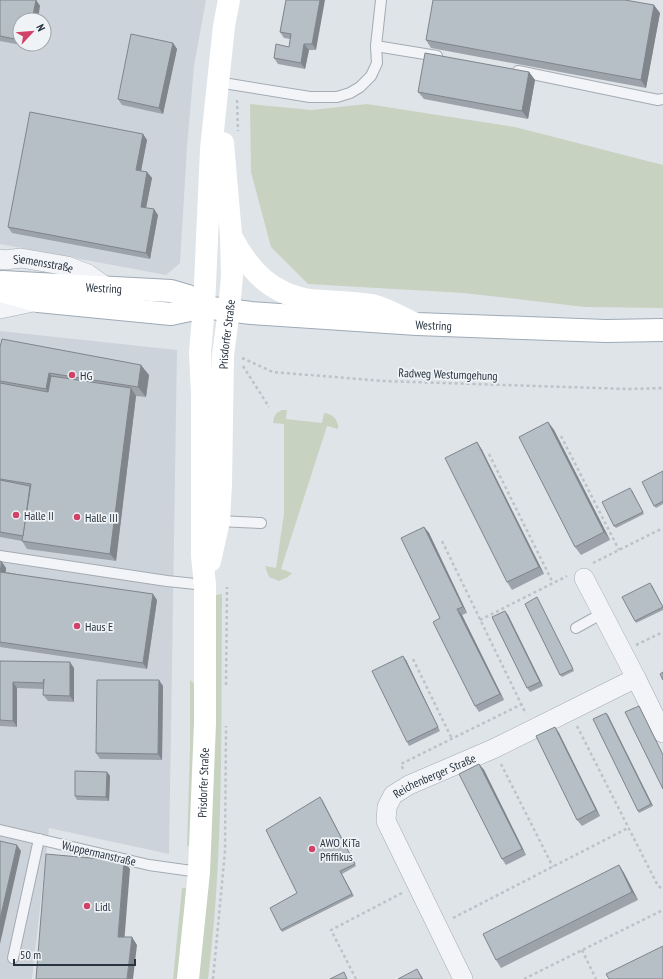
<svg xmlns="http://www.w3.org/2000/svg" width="663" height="979" viewBox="0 0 663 979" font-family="'PT Sans Narrow',sans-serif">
	<rect width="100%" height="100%" fill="#dfe4e9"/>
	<g fill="#cdd3db" fill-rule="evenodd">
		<path d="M0,0h206l-12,66 -7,81 -7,116 -14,12 -166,-31zM20,20h24v24h-24z"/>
		<polygon points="0,331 177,350 169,854 49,828 32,979 0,979"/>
	</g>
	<g fill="#c7d3c0">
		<polygon points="250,104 311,110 367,104 515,127 663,165 663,308 585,307 464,293 308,284 271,247 251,172"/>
		<path d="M282,410h5l-1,9 36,4 2,-10c9,1 15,7 14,16l-11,-3 -46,143 11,4 -4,4 -9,4 -10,-4 -4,-11 11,2 8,-54v-90l-11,-1c1,-7 2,-10 9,-13z"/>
		<path d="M222,594c-1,128 2,257 -14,385h-12l20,-384z"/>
		<polygon points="190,680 197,686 193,841 187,847 190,748"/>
		<polygon points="182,888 186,888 181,979 173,979"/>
	</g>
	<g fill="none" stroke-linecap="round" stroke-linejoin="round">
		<g stroke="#a4abb3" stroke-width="12">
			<g id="service">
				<polyline points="376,46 437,56"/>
				<polyline points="518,71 658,100 663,99"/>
				<polyline points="217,82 310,97 337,97 350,93 360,87 371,76 377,63 376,46 381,0"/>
				<polyline points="217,521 261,523"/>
				<polyline points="0,556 167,581 205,585"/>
				<polyline points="576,628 603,613"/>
				<polyline points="0,830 149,865 199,872"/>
				<polyline points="13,958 39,839"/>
			</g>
		</g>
		<g stroke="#a4abb3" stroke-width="20">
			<g id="minor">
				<path id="s1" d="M0,259l5,1 16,-2 46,8 21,8 18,13"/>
				<polyline points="0,309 38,301"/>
				<polyline points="636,678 663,733"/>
				<path id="s2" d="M463,979l-77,-158 1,-14 6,-12 16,-10 84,-36 143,-71 -52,-100"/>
			</g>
		</g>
		<g stroke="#9eaab5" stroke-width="24">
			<g id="primary">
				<path id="s5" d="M2,282l169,9 17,5 16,11"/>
				<path id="s6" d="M0,291l38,10 133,13 33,-7 47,6 166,11 189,7 57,-1"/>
			</g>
		</g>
		<g stroke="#bdc2c7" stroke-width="2.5" stroke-dasharray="3 3" stroke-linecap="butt">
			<polyline points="237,100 238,131"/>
			<polyline points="242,358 273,372 382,381 628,389 663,388"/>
			<polyline points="243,366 269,407"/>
			<polyline points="561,436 619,550"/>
			<polyline points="489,454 553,583"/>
			<polyline points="442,541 526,714"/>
			<polyline points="593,563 663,528"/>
			<polyline points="480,620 567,576"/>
			<polyline points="636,645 663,632"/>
			<polyline points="413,659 452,739"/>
			<polyline points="226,685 227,587"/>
			<polyline points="577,726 658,886 663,889"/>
			<polyline points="501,764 553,867"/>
			<polyline points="403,769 401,764 522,704"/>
			<polyline points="453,918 628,828"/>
			<polyline points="582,950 596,979"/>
			<polyline points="213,979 225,851 226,726"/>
			<polyline points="356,979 331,930 402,893"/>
			<polyline points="524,979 663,910"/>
		</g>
		<use href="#service" stroke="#f2f4f7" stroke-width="10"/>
		<use href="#minor" stroke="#f2f4f7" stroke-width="19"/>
		<g stroke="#fff" stroke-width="22">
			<path d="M232,238c18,33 39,56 78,62 20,2 41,2 61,5 12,2 31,13 43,18"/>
			<path id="s3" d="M210,561l9,-40 2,-37 2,-129 6,-45 3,-34 -1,-41 -8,-92"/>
			<path id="s4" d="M188,979l11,-107 6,-149v-138l-3,-29v-161l-2,-43 4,-45 7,-158 13,-123 5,-26"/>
		</g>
		<use href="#primary" stroke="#fff" stroke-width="22"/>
	</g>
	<g fill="#9da3aa">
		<polygon points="0,0 36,0 40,6 20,20 20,44 33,44 32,47 0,41"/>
		<polygon points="286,0 316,50 309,50 305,69 278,64 274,58 289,47 290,39 284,38 280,32"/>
		<polygon points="660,13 646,88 431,48 426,40"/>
		<polygon points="173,43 177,49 163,114 122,105 118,99"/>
		<polygon points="529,72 535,80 528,119 424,99 418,92"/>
		<polygon points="143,134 147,140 141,171 147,172 152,178 146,208 158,215 150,259 12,233 8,227"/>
		<polygon points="0,347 149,375 146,397 136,396 116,561 27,549 22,541 0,537"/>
		<polygon points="548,422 554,430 610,540 581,555 575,547"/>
		<polygon points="477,442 482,450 544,574 512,590 507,582"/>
		<polygon points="663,471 663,504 656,508 654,506"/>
		<polygon points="632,490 644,514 616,528 614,526"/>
		<polygon points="424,527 429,533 467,613 462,615 504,700 479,712 475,706 440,618"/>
		<polygon points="0,561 6,568 6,572 157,600 147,669 0,647"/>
		<polygon points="652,585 663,607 663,610 636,623 635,621"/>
		<polygon points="538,599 574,671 562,677 560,675"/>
		<polygon points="505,611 508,615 543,686 530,692 527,688"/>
		<polygon points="406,660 440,731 409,746 407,742"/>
		<polygon points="0,661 74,668 74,702 48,701 43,695 43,689 17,688 17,727 0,726"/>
		<polygon points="163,686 162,760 100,759 96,753"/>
		<polygon points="606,713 653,806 639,813 638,811"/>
		<polygon points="555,727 559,733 600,816 582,826 577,820"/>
		<polygon points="479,764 484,770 526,855 506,865 502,859"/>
		<polygon points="107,772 110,776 109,801 77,800 75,796"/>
		<polygon points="322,799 356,866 342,874 354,896 282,932 281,930 297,893"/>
		<polygon points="619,865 624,873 638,900 501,968 496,960"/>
	</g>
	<g fill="#7f858b">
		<polygon points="36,0 40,6 38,20 32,20"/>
		<polygon points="320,0 325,0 316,50 312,44"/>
		<polygon points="654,5 660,13 646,88 641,80"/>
		<polygon points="173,43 177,49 163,114 159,108"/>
		<polygon points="30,44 33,44 32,47"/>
		<polygon points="304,44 309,50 305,69 301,63"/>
		<polygon points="529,72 535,80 528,119 522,111"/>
		<polygon points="143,134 147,140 140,176 136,170"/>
		<polygon points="147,172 152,178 145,213 141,207"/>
		<polygon points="154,209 158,215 150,259 146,253"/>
		<polygon points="141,365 149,375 146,397 138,387"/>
		<polygon points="49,373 57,384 53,400 46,389"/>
		<polygon points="131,388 136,396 116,561 110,554"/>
		<polygon points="548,422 554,430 610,540 604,532"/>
		<polygon points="477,442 482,450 544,574 539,567"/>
		<polygon points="424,527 429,533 467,613 463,607"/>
		<polygon points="2,562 6,568 5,578 0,572"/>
		<polygon points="153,594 157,600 147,669 143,663"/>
		<polygon points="457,609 462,615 504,700 500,694"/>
		<polygon points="505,611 508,615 543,686 540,682"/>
		<polygon points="403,656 406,660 440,731 438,727"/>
		<polygon points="70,662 74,668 74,702 70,696"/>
		<polygon points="159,680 163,686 162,760 158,754"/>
		<polygon points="13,682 17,688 17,727 13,721"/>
		<polygon points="606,713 608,715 653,806 651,804"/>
		<polygon points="555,727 559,733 600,816 596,810"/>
		<polygon points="479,764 484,770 526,855 522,849"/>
		<polygon points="107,772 110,776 109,801 106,797"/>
		<polygon points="17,845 21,851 0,944 0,919"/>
		<polygon points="124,861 130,869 124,944 118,937"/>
		<polygon points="619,865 624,873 638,900 632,892"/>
		<polygon points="132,937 137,945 133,979 127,979"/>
		<polygon points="417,969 422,977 423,979 422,979"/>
	</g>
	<g fill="#b6bec6" stroke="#7f858b">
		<polygon points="0,0 36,0 32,20 20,20 20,40 0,36"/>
		<polygon points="286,0 320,0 312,44 304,44 301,63 274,58 276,44 289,47 291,34 280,32"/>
		<polygon points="433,0 625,0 654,5 641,80 426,40"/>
		<polygon points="131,34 173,43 159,108 118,99"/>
		<polygon points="425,53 529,72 522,111 418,92"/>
		<polygon points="30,112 143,134 136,170 147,172 141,207 154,209 146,253 8,227"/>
		<polygon points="2,339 141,365 138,387 49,373 46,389 0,381 0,347"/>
		<polygon points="51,376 131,388 110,554 22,541 31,484 0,479 0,383 48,392"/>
		<polygon points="548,422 604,532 575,547 519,437"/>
		<polygon points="477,442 539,567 507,582 445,458"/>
		<polygon points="663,471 663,501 654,506 642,482"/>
		<polygon points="0,480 30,486 23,536 0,532"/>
		<polygon points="630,488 643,512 614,526 602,502"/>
		<polygon points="424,527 463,607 457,609 500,694 475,706 433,622 440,618 401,538"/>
		<polygon points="0,561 2,562 0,572 153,594 143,663 0,642"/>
		<polygon points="650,583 663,607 635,621 622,597"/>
		<polygon points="537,597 573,669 560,675 525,604"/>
		<polygon points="505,611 540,682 527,688 492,617"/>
		<polygon points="403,656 438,727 407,742 372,671"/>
		<polygon points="0,661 70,662 70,696 43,695 44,679 43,683 13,682 13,721 0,720"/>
		<polygon points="663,672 663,680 660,674"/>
		<polygon points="97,680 159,680 158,754 96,753"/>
		<polygon points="639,706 663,755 663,789 625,712"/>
		<polygon points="606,713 651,804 638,811 593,719"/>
		<polygon points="555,727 596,810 577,820 536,736"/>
		<polygon points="479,764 522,849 502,859 459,774"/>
		<polygon points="75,771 107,772 106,797 75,796"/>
		<polygon points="320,797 355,864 340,871 352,894 281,930 270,908 297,893 266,830"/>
		<polygon points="0,841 17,845 0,919"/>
		<polygon points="46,854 124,861 118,937 132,937 127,979 36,979"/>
		<polygon points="619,865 632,892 496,960 483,934"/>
		<polygon points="663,946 663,979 609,979 606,974"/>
		<polygon points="417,969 422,979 398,979"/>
		<polygon points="344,972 347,979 330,979"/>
	</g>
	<g fill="#d04267" stroke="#eff3f6" stroke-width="1.5">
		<circle cx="72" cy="375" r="4"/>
		<circle cx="16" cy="515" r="4"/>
		<circle cx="77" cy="517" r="4"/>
		<circle cx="77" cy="626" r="4"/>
		<circle cx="312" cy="849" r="4"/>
		<circle cx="87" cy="906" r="4"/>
	</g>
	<g text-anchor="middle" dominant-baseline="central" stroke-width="3.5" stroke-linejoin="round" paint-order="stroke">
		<g font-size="12" fill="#283340" stroke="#eff3f6">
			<text stroke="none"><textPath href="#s1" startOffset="44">Siemensstraße</textPath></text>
			<text stroke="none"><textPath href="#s5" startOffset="102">Westring</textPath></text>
			<text stroke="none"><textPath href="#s6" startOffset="437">Westring</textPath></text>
			<text stroke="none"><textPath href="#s3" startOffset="228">Prisdorfer Straße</textPath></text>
			<text transform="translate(448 374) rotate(2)">Radweg Westumgehung</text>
			<text stroke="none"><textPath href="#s2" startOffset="249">Reichenberger Straße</textPath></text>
			<text stroke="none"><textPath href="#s4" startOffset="197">Prisdorfer Straße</textPath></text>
			<text transform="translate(99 853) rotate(13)">Wuppermanstraße</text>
		</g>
		<g font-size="12" fill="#283340" stroke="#eff3f6" text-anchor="start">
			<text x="80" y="375">HG</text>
			<text x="24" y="515">Halle II</text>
			<text x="85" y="517">Halle III</text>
			<text x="85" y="626">Haus E</text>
			<text x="320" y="842">AWO KiTa<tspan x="320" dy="14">Pfiffikus</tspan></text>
			<text x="95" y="906">Lidl</text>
		</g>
	</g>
	<g transform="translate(32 32) rotate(64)"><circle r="19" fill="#eff3f6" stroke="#9fa6ad"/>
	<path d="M0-3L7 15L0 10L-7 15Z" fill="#d04267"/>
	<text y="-6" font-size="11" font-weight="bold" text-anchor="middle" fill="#283340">N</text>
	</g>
	<path d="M14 959v6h121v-6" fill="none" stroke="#283340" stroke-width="2"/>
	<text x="20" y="959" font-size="12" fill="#283340" stroke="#eff3f6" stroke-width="3" paint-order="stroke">50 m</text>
</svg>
